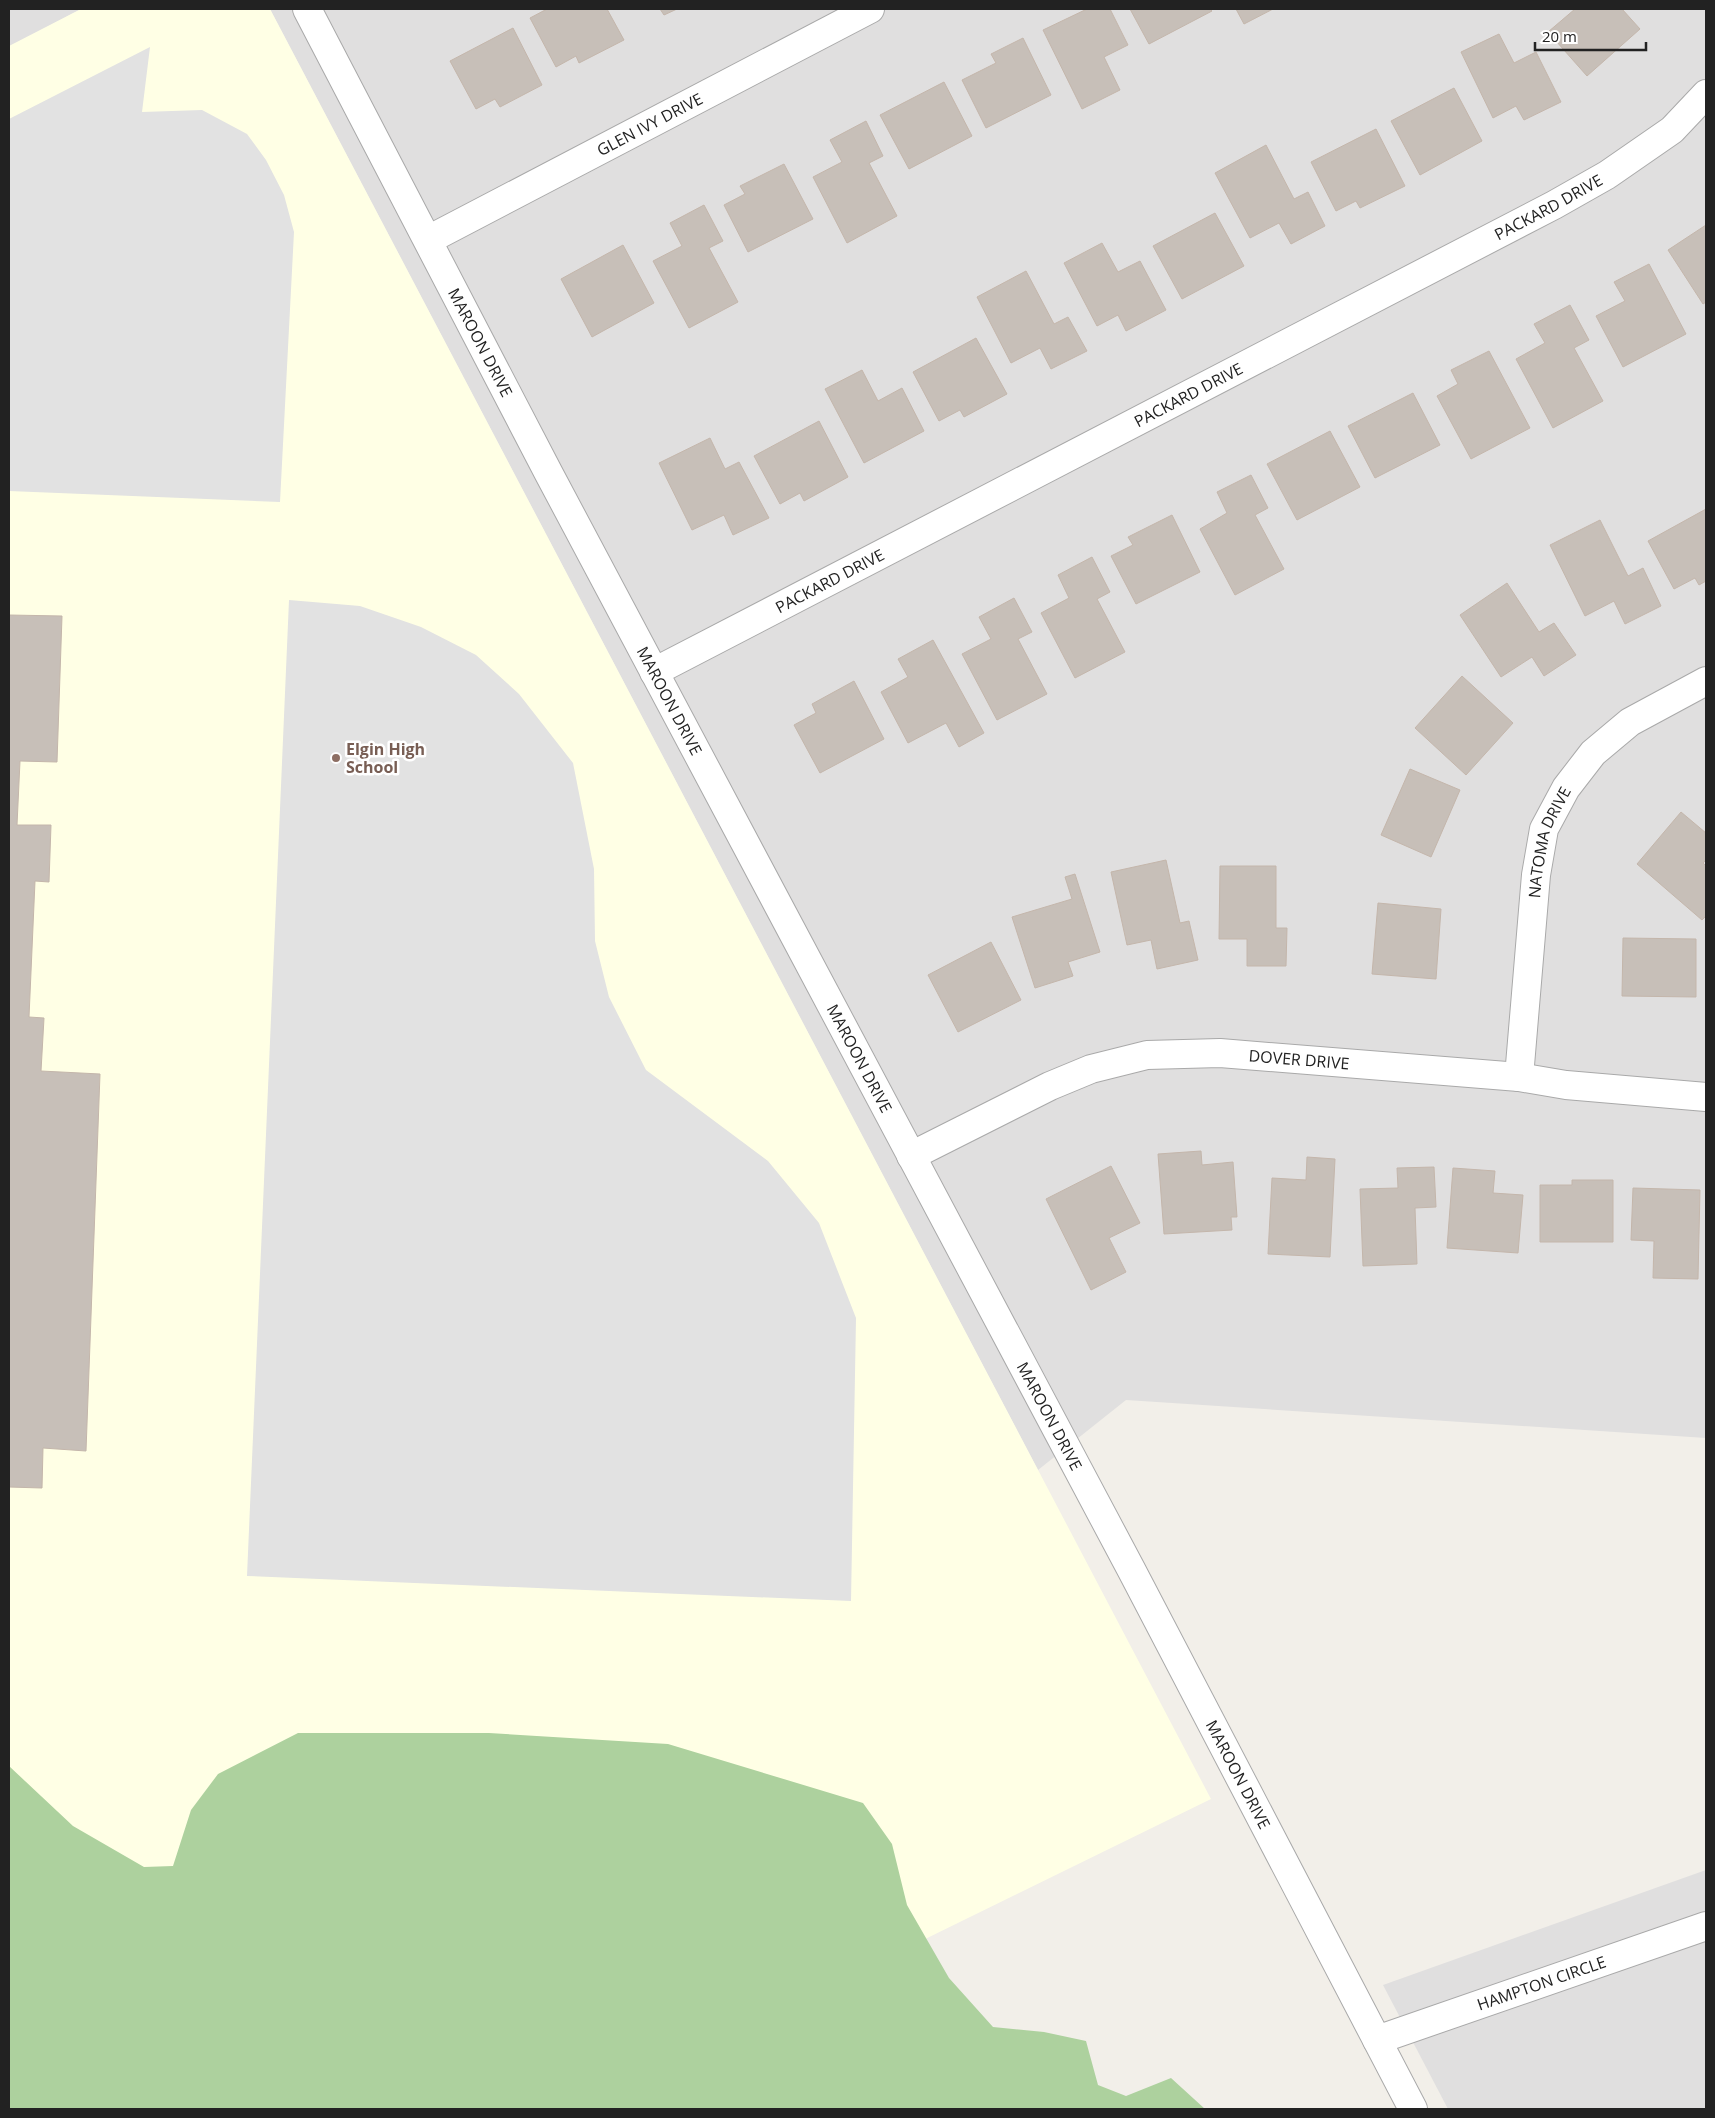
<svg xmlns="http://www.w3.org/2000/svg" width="1715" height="2118" viewBox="0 0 1715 2118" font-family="'Open Sans',sans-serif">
	<rect width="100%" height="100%" fill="#f2efe9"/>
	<g fill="#e0dfdf">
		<polygon points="9,9 81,9 9,47"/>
		<polygon points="270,9 1706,9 1706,1438 1126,1400 1038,1470"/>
		<polygon points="1706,1870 1706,2109 1448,2109 1383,1985"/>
	</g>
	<polygon fill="#ffffe5" points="81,9 270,9 1211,1799 578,2109 9,2109 9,46"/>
	<polygon fill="#add19e" points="298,1733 489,1733 668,1744 863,1803 892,1844 907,1905 949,1978 993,2027 1044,2032 1086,2041 1098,2085 1126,2096 1171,2078 1205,2109 9,2109 9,1766 73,1826 144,1867 173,1866 191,1810 218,1774"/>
	<g fill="#e2e2e2">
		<polygon points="150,47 142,112 202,110 247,134 266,160 284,195 294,232 280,502 9,491 9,119"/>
		<polygon points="289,600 360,606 421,627 476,655 519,694 573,763 594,869 595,941 609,997 646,1070 768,1161 819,1223 856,1318 851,1601 247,1576"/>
	</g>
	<g fill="#c7bfb8" stroke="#c4b6ab">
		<polygon points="547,9 607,9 624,40 579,63 576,56 556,67 530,18"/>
		<polygon points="660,9 677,9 664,15"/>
		<polygon points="1087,9 1110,9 1128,45 1104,57 1120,90 1082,109 1043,30"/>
		<polygon points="1130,9 1210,9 1212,11 1149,44"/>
		<polygon points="1236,9 1273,9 1244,24"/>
		<polygon points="1575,9 1622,9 1640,29 1587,76 1548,32"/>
		<polygon points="513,28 542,85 500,107 495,99 476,109 450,61"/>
		<polygon points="1499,34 1514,63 1536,52 1561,102 1524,120 1516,106 1493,118 1461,52"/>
		<polygon points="1023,38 1051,95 986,128 962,80 996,63 991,54"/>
		<polygon points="944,82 972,136 909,169 880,115"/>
		<polygon points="1454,88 1482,141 1420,175 1391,121"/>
		<polygon points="866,121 883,156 869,163 897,216 847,243 813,177 842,162 830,140"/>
		<polygon points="1376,129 1405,186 1360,208 1356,201 1336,211 1311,162"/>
		<polygon points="1266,145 1294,199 1308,192 1325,226 1291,244 1279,223 1250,238 1215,173"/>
		<polygon points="784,164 813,219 748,252 724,205 745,194 740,186"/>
		<polygon points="704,205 723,241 709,248 738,302 689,328 653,261 682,246 670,223"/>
		<polygon points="1215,213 1244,266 1182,299 1153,246"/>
		<polygon points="1706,225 1706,302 1703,304 1668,250"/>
		<polygon points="1102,243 1118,272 1140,261 1166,310 1126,331 1118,315 1097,326 1064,263"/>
		<polygon points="623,245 654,303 592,337 561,279"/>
		<polygon points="1649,264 1686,334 1623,367 1596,316 1625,301 1614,282"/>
		<polygon points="1026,271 1054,324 1068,317 1087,351 1051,369 1040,348 1011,363 977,297"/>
		<polygon points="1570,305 1589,340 1574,348 1603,401 1553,428 1516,359 1545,343 1534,324"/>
		<polygon points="976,338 1007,394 964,417 960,410 939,421 913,372"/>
		<polygon points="1489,351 1530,428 1471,459 1437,396 1458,384 1451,370"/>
		<polygon points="862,370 878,401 902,388 924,431 864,463 825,389"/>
		<polygon points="1413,393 1440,445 1375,478 1348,426"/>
		<polygon points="819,421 848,477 804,501 800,493 780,504 754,456"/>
		<polygon points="1330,431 1360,487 1297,520 1267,464"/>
		<polygon points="710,438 725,469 739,462 769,518 733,535 724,515 692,530 659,463"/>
		<polygon points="1251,475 1268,508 1255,515 1284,569 1235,595 1200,529 1227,513 1217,492"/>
		<polygon points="1706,509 1706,581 1699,585 1695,578 1674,589 1648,541"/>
		<polygon points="1172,515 1200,572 1136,604 1111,556 1133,545 1128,537"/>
		<polygon points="1600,520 1628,576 1643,568 1661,606 1625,624 1614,601 1585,616 1550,545"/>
		<polygon points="1092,557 1110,592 1097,599 1125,652 1075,678 1041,613 1069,598 1058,575"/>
		<polygon points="1507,583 1539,632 1554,623 1576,655 1544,676 1532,657 1501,677 1460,615"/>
		<polygon points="1014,598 1032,632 1018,639 1047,694 997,720 962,654 991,639 979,617"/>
		<polygon points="9,615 62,616 57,762 20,761 17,825 51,825 49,882 35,881 29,1017 44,1018 41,1071 100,1074 86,1451 43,1448 42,1488 9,1487"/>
		<polygon points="933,640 984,733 959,747 946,723 908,743 881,692 908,677 898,659"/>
		<polygon points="1462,676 1513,723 1466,775 1415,728"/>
		<polygon points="854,681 884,739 820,773 794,725 816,713 812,704"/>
		<polygon points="1410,769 1460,790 1431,857 1381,835"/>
		<polygon points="1681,812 1706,833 1706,860 1703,863 1706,866 1706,916 1702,920 1637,864"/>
		<polygon points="1166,860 1180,923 1189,921 1198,960 1157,969 1151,940 1127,945 1111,872"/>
		<polygon points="1220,866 1276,866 1276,928 1287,928 1286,966 1247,966 1247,939 1219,939"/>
		<polygon points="1075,874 1100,952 1068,962 1073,976 1035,988 1012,917 1072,899 1065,877"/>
		<polygon points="1378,903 1441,909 1436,979 1372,974"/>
		<polygon points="1623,938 1696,939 1696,997 1622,996"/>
		<polygon points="991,942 1021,1000 958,1032 928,975"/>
		<polygon points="1201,1151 1202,1165 1233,1162 1237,1217 1231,1217 1232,1230 1164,1234 1158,1154"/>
		<polygon points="1307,1157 1335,1159 1330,1257 1268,1254 1272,1178 1306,1180"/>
		<polygon points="1111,1166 1140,1223 1109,1238 1126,1272 1091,1290 1046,1199"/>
		<polygon points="1434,1167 1436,1207 1415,1208 1417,1264 1363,1266 1360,1189 1398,1188 1397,1168"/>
		<polygon points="1453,1168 1495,1171 1493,1193 1523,1195 1518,1253 1447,1248"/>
		<polygon points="1572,1180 1613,1180 1613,1242 1540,1242 1540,1185 1572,1185"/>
		<polygon points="1633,1188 1700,1190 1698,1279 1653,1278 1654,1241 1631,1240"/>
	</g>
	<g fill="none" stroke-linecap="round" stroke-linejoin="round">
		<g stroke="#a9a9a9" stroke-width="30">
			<g id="minor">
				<path id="s1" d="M307,9l241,463 584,1099 281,538"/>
				<path id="s2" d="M428,240l442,-231"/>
				<path id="s3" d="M654,672l900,-467 53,-30 65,-45 34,-36"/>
				<path id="s4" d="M1519,1077l17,-202 8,-46 22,-41 27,-35 37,-31 76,-41"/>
				<path id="s5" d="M911,1156l139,-70 41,-17 56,-14 73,-2 299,24 47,8 140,12"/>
				<path id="s6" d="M1377,2040l329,-114"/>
			</g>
		</g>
		<use href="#minor" stroke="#fff" stroke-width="28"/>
	</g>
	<circle fill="#8d6e63" stroke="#fff" stroke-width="2" cx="336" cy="758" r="5"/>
	<g text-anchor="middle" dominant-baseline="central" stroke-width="5" stroke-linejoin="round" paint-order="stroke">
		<g font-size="16" fill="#222" stroke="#fff">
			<text stroke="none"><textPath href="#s2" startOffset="250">GLEN IVY DRIVE</textPath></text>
			<text stroke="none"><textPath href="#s3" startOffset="1008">PACKARD DRIVE</textPath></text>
			<text stroke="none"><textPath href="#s1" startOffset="376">MAROON DRIVE</textPath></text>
			<text stroke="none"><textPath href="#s3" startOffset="602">PACKARD DRIVE</textPath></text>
			<text stroke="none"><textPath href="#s3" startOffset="198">PACKARD DRIVE</textPath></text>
			<text stroke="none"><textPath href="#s1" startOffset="781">MAROON DRIVE</textPath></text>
			<text stroke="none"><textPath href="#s4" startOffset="238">NATOMA DRIVE</textPath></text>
			<text stroke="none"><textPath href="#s1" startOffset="1186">MAROON DRIVE</textPath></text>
			<text stroke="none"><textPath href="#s5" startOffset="410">DOVER DRIVE</textPath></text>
			<text stroke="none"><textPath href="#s1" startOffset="1591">MAROON DRIVE</textPath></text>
			<text stroke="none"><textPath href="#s1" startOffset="1996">MAROON DRIVE</textPath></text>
			<text stroke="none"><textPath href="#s6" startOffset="174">HAMPTON CIRCLE</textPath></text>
		</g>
		<g font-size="16" font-weight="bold" fill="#785e54" stroke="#fff" text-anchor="start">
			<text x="346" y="749">Elgin High<tspan x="346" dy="18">School</tspan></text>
		</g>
	</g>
	<rect width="1715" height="2118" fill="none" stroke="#222222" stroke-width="20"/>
	<path d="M1535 42v8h111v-8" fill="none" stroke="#222222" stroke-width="2.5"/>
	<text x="1542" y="42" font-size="15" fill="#222222" stroke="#ffffff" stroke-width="4" paint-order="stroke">20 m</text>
</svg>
